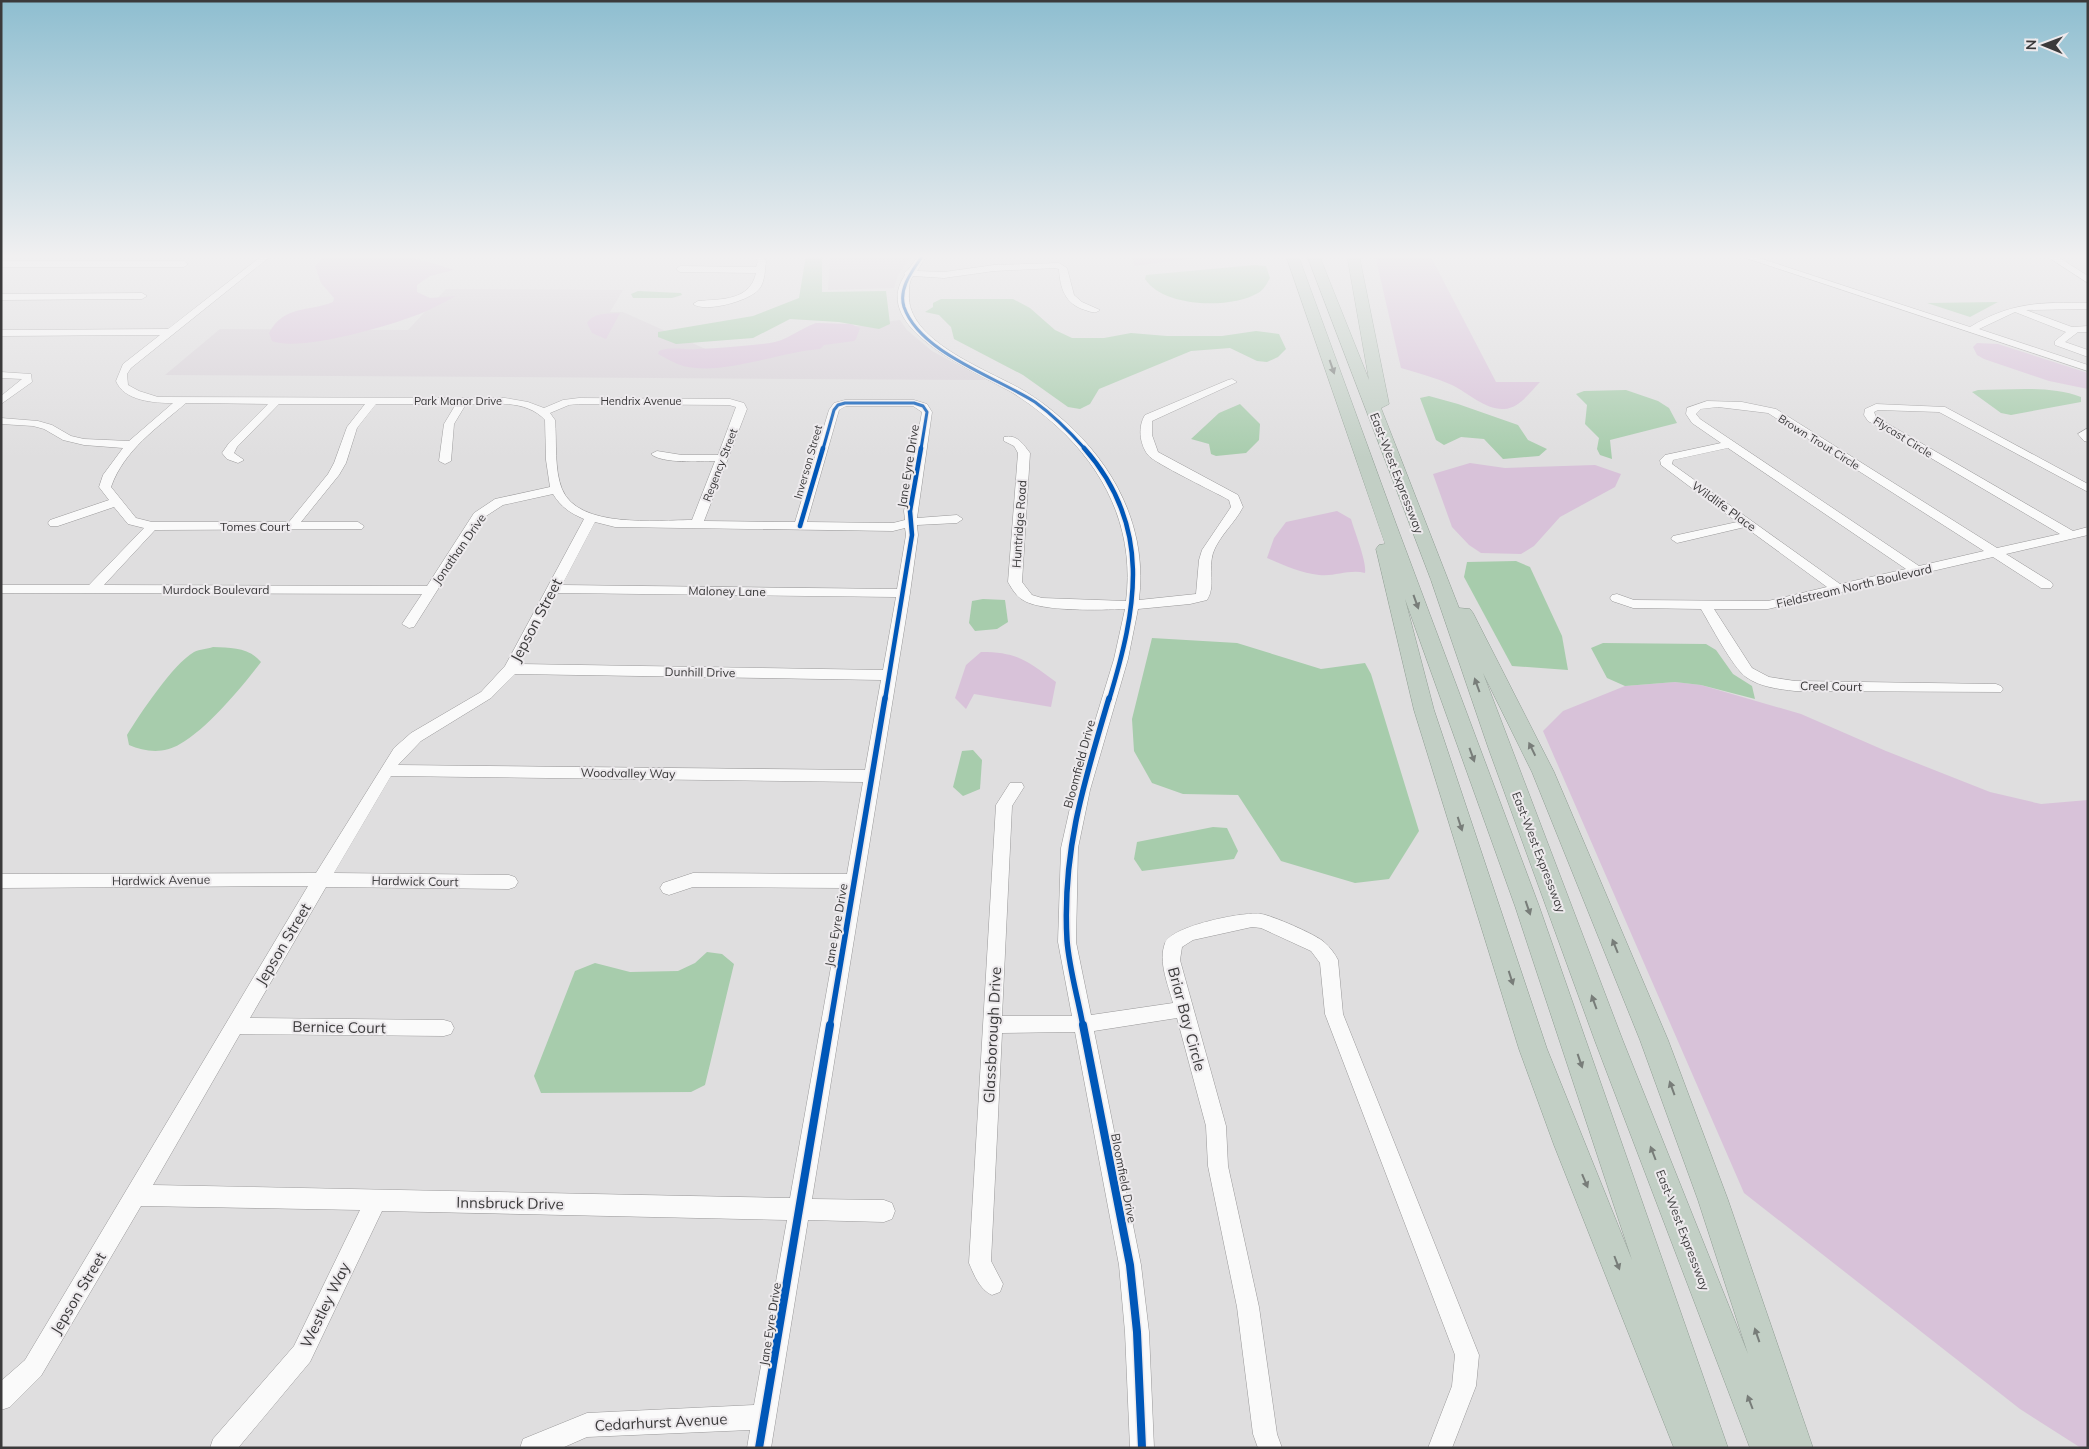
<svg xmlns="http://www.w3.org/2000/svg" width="2089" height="1449" viewBox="0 0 2089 1449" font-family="Mulish,sans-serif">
	<rect width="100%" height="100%" fill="#dfdedf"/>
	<g fill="#d7d1d7">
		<polygon points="835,255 907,255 910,258 898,275 894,288 828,290 830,258"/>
		<polygon points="446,289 623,290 610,312 623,312 710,351 802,341 849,327 900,320 907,330 932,351 986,380 165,375 220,329 408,330"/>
	</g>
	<g fill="#d8c2d9">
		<path d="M397,255l32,7 25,8 -24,6 -13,9v7l13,6 26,-2c-14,7 -27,15 -42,20 -29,11 -115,36 -142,25l-3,-8c15,-28 39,-21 64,-31l1,-4 -13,-15 -6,-17 7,-7 10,-4z"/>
		<polygon points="1133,255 1217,255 1134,266"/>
		<path d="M1375,255h55l66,127h44c-10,10 -20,26 -36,27 -18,1 -36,-16 -52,-24 -16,-7 -34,-12 -51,-17z"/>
		<path d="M620,313l-14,26 -14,-6 -5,-10c7,-11 21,-9 33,-10z"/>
		<path d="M816,323l35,1 9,4 -4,11 -2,2 -30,4 -4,4c-41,3 -97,27 -137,17 -9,-3 -17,-8 -25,-12l1,-3c10,-5 26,-1 38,-2 24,-1 49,-3 73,-6 16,-2 29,-14 46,-20z"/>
		<polygon points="1977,343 1998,344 2088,373 2088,389 2049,381 1984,359 1977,355 1973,347"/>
		<polygon points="1470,463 1505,468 1595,465 1621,474 1615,487 1560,517 1534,546 1521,554 1481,553 1469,545 1452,527 1433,474"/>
		<path d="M1337,511l14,8c4,14 16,43 14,54 -16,-4 -30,4 -46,2 -18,-2 -36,-10 -52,-17l7,-20 12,-16z"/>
		<path d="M981,652c37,0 46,9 75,30l-5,25 -77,-13 -8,15 -11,-11 11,-33z"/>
		<polygon points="1675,682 1701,685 1801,714 1886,751 1990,792 2041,804 2088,800 2088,1448 2081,1448 2020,1409 1744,1193 1543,731 1563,711 1625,686"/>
	</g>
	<g fill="#a7ccac">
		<polygon points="806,255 826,255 822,259 822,292 886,291 890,324 879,329 839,322 790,319 753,338 676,344 658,337 658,332 753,316 799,298"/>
		<path d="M1255,265l11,1 4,12c-3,5 -6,12 -12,15 -27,16 -94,15 -113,-14l1,-4z"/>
		<polygon points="638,291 681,293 682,295 672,298 633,298 631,294"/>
		<polygon points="941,299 1013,299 1030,308 1055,330 1072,338 1104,338 1131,333 1167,336 1222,336 1256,331 1279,334 1286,349 1278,357 1267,362 1257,361 1230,348 1191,351 1099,389 1090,404 1080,409 1068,407 1023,375 954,339 951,327 939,315 925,312 933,307 933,303"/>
		<polygon points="1998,302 1970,317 1927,303"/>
		<polygon points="1626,390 1658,401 1669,408 1677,423 1610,440 1612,459 1600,455 1597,449 1599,438 1585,424 1587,405 1576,394 1584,391"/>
		<path d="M1978,390c33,0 72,-5 103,7v5l-70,13 -10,-2 -29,-21z"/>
		<polygon points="1429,396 1458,404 1518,425 1528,440 1547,449 1539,456 1503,459 1484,439 1461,437 1444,445 1436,440 1420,398"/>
		<polygon points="1240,404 1260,424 1259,440 1246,453 1216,456 1211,454 1209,444 1191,439 1219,413"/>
		<polygon points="1516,561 1530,567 1562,636 1568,670 1512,666 1464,577 1467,562"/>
		<polygon points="983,599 1005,600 1008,622 997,629 975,631 969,623 972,601"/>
		<polygon points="1152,638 1237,643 1321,669 1365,663 1371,674 1419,831 1389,879 1355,883 1281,861 1238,795 1183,794 1152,783 1134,751 1132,719"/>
		<polygon points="1603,643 1706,644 1716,650 1733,674 1752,686 1755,699 1701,685 1675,682 1625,686 1607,678 1591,648"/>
		<path d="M213,647c19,1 35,0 48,15 -21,27 -52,65 -81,82 -16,10 -35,8 -51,1l-2,-10c13,-21 46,-71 67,-83 6,-3 13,-3 19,-5z"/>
		<polygon points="973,750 982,760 980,789 963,796 953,787 962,751"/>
		<polygon points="1213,827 1227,828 1238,851 1234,859 1142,871 1134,859 1137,842"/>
		<polygon points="707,952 722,954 734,964 705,1085 691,1092 541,1093 534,1076 575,971 595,963 630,972 678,971 695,963"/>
	</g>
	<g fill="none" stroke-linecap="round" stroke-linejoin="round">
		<g stroke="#999899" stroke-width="1">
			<g id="minor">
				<path d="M263,255h9l-141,113 -4,6 1,11 11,6 19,6 347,1 23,4 16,6 19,-8 16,-2 151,1 14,4 3,6 -43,112 91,1 34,-112 5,-7 11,-3h69l13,4 5,8 -15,106 40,-3 6,4 -6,4 -40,2 1,10 -8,58 -98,606 72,1 8,3 3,8 -3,8 -8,3 -76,-2 -37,228h-24l3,-18 -163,7 -25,11h-42l3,-9 64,-26 167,-8 33,-185 -405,-9 -72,151 -72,86h-28l3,-9 81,-93 66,-136 -219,-4 -100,170 -31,31 -9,3v-29l24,-21 283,-474 -307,2v-14l315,-1 78,-125 17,-15 70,-41 24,-26 79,-147c-14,-6 -23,-12 -31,-25l-50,11 -20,13 -69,109 -5,1 -7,-4 20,-30 -421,-1v-8h88l55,-57 -16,-4 -14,-17 -56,19h-8l-2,-3 2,-3 59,-20 -10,-13 4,-12 20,-27 -39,-3 -21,-5 -19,-11 -11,-3 -32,-2v-6l37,3 14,4 19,11 13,3 45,2 44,-38c-19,0 -49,-2 -57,-22l7,-17 37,-29 -159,1v-6l167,-1zM186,403l82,1 -39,39 -7,10 5,6 11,4 6,-3 -10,-7 3,-6 42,-43h86l-18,23 -13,36 -6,11 -39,48h-137l-16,-4 -25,-31c13,-37 46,-59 75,-84zM376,404h80l-12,20 -5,37 6,3 6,-3 3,-37 12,-20c26,0 60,-5 79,16l1,40 4,27 -55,12 -21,14 -47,73 -323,-1 51,-55 207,-1 2,-3 -6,-4h-57l38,-47 7,-12 11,-35zM579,404l150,1 7,2 -18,48h-36l-25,-4 -6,3c11,10 49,7 64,7l-23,59c-35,0 -114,9 -130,-31 -8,-20 -5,-47 -7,-69l-5,-7 19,-8zM846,406h67l9,6 -18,99 1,9 -12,3 -86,-1 32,-112zM595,522l20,5 278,4 12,-3 1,7 -9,54 -335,-4zM558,593l338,4 -13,73 -363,-6zM515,674l366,6 -16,90 -467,-5 23,-24 70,-43zM391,776l472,6 -16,92 -154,-1 -30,10 -3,5 3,5 6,2 24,-8 152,1 -55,310 -637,-13 87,-151 204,2 7,-2 3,-6 -3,-6 -7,-2 -194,-2 76,-131 183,2 6,-2 3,-5 -3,-5 -6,-2 -175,-2z"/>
				<path d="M753,255h9l4,6c-1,9 -1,19 -6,27 -9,13 -55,25 -67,16l5,-3c23,-2 52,0 58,-28l-76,-1 -4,-3 4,-3 76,1 2,-6z"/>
				<path d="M919,255h8l-10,16 27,1 50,-7 65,-2 8,5 7,27 8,7 18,8c-5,4 -9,2 -15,0 -20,-6 -25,-22 -26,-41l-4,-1 -61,3 -50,7 -31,-2c-4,6 -4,11 -4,18 -3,46 76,75 110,94 20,11 37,25 54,41 47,46 74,105 66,171l57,-6 3,-34 3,-10 29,-43 -2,-7c-14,-8 -75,-37 -81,-45 -9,-12 -10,-29 -3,-40l83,-35 4,-1 5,3 -85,39v14l6,17 80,43 5,12c-8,16 -24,29 -30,46 -5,16 3,33 -6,47l-17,4 -52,5 -10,50 -38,131 -12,58 -2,94 15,73 82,-12c-5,-19 -15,-41 -8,-60 6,-17 80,-32 96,-29 10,1 56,21 63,28 6,5 11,12 14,18l5,54 136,341 -3,31 -24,62h-24l24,-62 3,-31 -130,-341 -5,-51 -9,-12 -50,-23 -9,-1 -59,13 -11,7 -2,13 46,166 2,40 31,141 18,127 5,14h-24l-5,-14 -16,-127 -29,-141 -2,-40 -29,-108 -83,13 47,234 8,67 5,116h-24l-5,-116 -6,-67 -44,-233 -73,1 -11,228 12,23 -3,8 -8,3c-12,-5 -18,-20 -23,-32l27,-458 14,-22h12l2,4 -12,19 -10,210h70l-14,-74 3,-94 13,-58 40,-131 11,-50c-23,1 -84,3 -102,-9 -7,-4 -11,-11 -15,-18l10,-129 -4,-7 -10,-5v-4c13,-3 19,7 26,16l-8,129 10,13 10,3 84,3c8,-64 -15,-121 -60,-166 -16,-16 -34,-30 -53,-42 -34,-20 -145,-64 -108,-118l-1,-2 4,-3z"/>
				<path d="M1737,255h13l220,72c41,-25 72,-25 118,-24v6l-62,1 46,17 16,-1v6h-10l-13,10 23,8v7l-33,-12v-4l11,-9 -51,-20 -36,17 109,36v6z"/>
				<polygon points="2045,255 2055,255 2088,276 2088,283"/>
				<polygon points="1,261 184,261 188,264 184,267 1,267"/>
				<polygon points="1,294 142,293 147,296 142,299 1,300"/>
				<polygon points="1,372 31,374 32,382 1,404 1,396 22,379 1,378"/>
				<path d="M1707,401l35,1 34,7 221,139 63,-14 -192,-113 -4,-6 1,-6 11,-5 69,3 143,77v8l-149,-80 -61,-2 -4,2 2,5 197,114 15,-4v8l-82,19 45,28 2,3 -2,3h-10l-48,-31 -225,52h-54l38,59 17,9 26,4 201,3 5,2 2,3 -2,3 -206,-1c-17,-2 -35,-4 -49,-14 -13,-9 -36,-53 -45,-68l-68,-1 -21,-7 -2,-3 2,-3 5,-1 17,6 134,1 59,-14 -82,-60 -68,16 -6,-4 2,-3 64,-14 -76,-57 -1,-5 5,-5 56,-12 -29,-20 -6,-9 1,-6zM1718,407l50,6 216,138 -65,15 -219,-147 -4,-5 5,-5zM1728,448l178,121 -66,15 -168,-120 1,-4z"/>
				<polygon points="2088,428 2088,442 2084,441 2078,434"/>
			</g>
		</g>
		<g stroke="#8f9d93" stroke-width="1">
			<g id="highway">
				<path d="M1286,255h12l98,269 143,382 189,542h-54l-120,-303 -35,-96 -105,-339 -38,-161 3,-4 6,-1zM1405,599l110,307 117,354 -85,-211 -113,-339z"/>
				<path d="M1307,255h12l50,125 -22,-125h12l30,149 -8,4 78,200 11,1 3,4 81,159 114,268 60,160 85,248h-63l-155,-407 -107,-294 -57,-167zM1483,673l49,99 108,268 58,160 50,154 -125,-313z"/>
			</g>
		</g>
		<use href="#minor" fill="#fafafa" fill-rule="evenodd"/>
		<use href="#highway" fill="#c2cfc5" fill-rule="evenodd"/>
		<g stroke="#edeaed" stroke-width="5">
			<g id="cycleway-far3">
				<path d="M923,255c-10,15 -25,33 -19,52 16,46 92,70 131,95 18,13 35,30 50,47"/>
				<polyline points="823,449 834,410 838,405 845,403 914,403 923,406 927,412 921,449"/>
			</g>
		</g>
		<g stroke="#edeaed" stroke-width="7">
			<g id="cycleway-far2">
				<path d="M1084,448c69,78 53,160 25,252"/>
				<polyline points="800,526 823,448"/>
				<polyline points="885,700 912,535 910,511 921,448"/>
			</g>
		</g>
		<g stroke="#edeaed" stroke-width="9">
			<g id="cycleway-far1">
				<polyline points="830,1026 885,698"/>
				<path d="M1083,1026c-5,-28 -14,-58 -16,-86 -5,-89 17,-158 42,-242"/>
			</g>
		</g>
		<g stroke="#edeaed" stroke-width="11">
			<g id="cycleway">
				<polyline points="1083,1025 1130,1265 1137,1332 1142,1448"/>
				<polyline points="759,1448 830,1025"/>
			</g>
		</g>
		<use href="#cycleway-far3" stroke="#0057b8" stroke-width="3"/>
		<use href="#cycleway-far2" stroke="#0057b8" stroke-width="4.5"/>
		<use href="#cycleway-far1" stroke="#0057b8" stroke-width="5.5"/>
		<use href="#cycleway" stroke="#0057b8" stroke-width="8"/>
	</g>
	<defs><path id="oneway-solid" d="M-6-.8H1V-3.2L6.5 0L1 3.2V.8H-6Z" transform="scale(1.25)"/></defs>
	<g fill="#787d79">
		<use href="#oneway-solid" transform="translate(1332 367) rotate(71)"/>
		<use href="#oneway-solid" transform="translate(1416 602) rotate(70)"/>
		<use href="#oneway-solid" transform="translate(1477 685) rotate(-110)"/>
		<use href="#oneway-solid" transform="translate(1532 749) rotate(-116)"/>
		<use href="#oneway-solid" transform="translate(1472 755) rotate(70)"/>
		<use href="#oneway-solid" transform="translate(1460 824) rotate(72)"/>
		<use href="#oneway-solid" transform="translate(1528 908) rotate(71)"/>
		<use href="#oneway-solid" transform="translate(1615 946) rotate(-112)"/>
		<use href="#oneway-solid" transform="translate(1511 978) rotate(72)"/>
		<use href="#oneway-solid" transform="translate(1594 1002) rotate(-110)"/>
		<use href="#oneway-solid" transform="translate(1580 1061) rotate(71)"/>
		<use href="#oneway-solid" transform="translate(1672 1088) rotate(-110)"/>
		<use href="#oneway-solid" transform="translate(1653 1153) rotate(-111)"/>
		<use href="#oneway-solid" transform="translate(1585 1181) rotate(67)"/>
		<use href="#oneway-solid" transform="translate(1617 1263) rotate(69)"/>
		<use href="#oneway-solid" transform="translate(1757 1335) rotate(-109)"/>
		<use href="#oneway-solid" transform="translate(1750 1402) rotate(-111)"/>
	</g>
	<linearGradient id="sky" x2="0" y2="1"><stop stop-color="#8ebed0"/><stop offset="0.56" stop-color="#f1f0f1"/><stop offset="1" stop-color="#f1f0f1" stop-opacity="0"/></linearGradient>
	<rect width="2089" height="458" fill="url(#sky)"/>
	<g text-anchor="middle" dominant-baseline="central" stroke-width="4" stroke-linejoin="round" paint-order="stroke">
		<g font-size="11" fill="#3b3a3b" stroke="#edeaed">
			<text x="458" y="401">Park Manor Drive</text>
			<text x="641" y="401">Hendrix Avenue</text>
			<text transform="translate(1903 437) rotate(32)">Flycast Circle</text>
			<text transform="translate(1819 442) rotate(32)">Brown Trout Circle</text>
			<text transform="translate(808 462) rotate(-74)">Inverson Street</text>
			<text transform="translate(720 465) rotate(-69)">Regency Street</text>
		</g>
		<g font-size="12" fill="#3b3a3b" stroke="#edeaed">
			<text transform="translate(908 466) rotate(-81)">Jane Eyre Drive</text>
			<text transform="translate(1397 473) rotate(69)">East-West Expressway</text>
			<text transform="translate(1724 506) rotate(36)">Wildlife Place</text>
			<text transform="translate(1019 524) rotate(-86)">Huntridge Road</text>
			<text x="255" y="526">Tomes Court</text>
			<text transform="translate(459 549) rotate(-55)">Jonathan Drive</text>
			<text transform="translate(1854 586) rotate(-13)">Fieldstream North Boulevard</text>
			<text x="216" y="589">Murdock Boulevard</text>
			<text transform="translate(727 591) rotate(1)">Maloney Lane</text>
			<text transform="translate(700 672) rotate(1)">Dunhill Drive</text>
			<text transform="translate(1831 686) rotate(1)">Creel Court</text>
			<text transform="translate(1079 764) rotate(-75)">Bloomfield Drive</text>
			<text transform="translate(628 773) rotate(1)">Woodvalley Way</text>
			<text transform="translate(1539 852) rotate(69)">East-West Expressway</text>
			<text transform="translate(161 880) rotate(-1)">Hardwick Avenue</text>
			<text transform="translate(415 881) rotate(1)">Hardwick Court</text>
			<text transform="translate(836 925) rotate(-80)">Jane Eyre Drive</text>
			<text transform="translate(1124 1178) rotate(79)">Bloomfield Drive</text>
			<text transform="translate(1683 1230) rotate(69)">East-West Expressway</text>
			<text transform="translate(770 1324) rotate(-81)">Jane Eyre Drive</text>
		</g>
		<g font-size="15" fill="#3b3a3b" stroke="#edeaed">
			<text transform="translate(536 620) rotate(-62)">Jepson Street</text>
			<text transform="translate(283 944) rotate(-59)">Jepson Street</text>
			<text transform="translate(1187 1019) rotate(75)">Briar Bay Circle</text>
			<text transform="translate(339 1027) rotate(1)">Bernice Court</text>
			<text transform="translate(992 1035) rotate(-87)">Glassborough Drive</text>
			<text transform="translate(510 1203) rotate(1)">Innsbruck Drive</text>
			<text transform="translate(78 1293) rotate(-59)">Jepson Street</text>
			<text transform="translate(325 1305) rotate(-64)">Westley Way</text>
			<text transform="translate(661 1422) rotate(-3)">Cedarhurst Avenue</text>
		</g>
	</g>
	<rect width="2089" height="1449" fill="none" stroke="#3b3a3b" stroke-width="5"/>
	<g transform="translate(2044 45) rotate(271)" stroke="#edeaed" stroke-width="4" paint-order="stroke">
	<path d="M0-4L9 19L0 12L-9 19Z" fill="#3b3a3b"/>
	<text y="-8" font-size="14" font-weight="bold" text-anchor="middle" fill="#3b3a3b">N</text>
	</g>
</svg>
